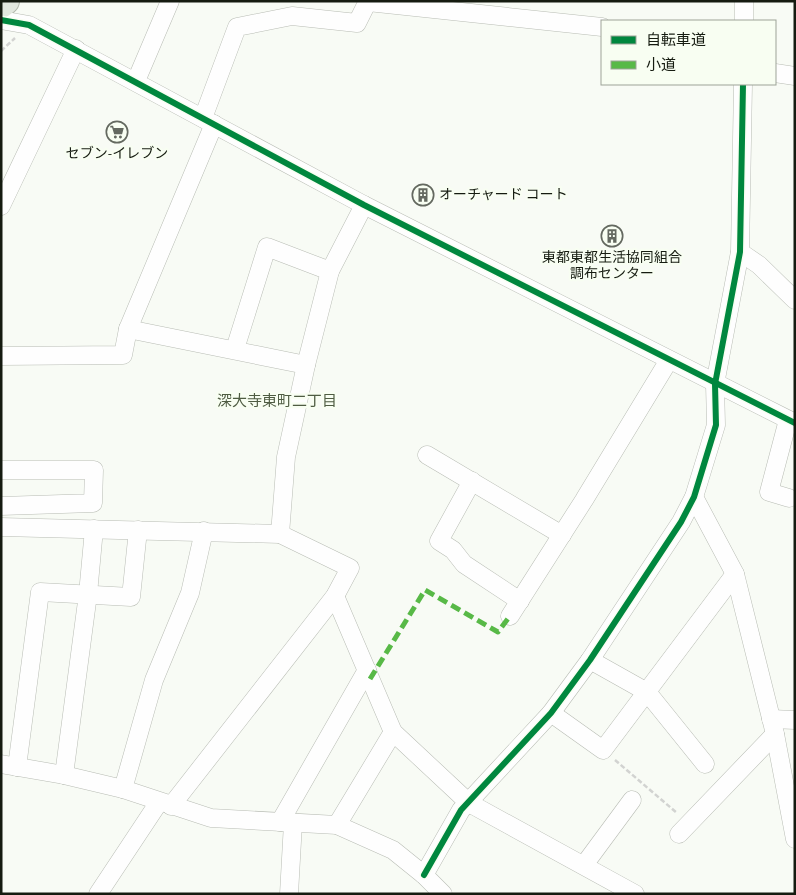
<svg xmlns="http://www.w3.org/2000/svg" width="796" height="895" viewBox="0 0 796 895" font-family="'Source Sans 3','Noto Sans JP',sans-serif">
	<rect width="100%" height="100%" fill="#f8fbf5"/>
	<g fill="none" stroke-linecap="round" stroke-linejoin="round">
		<g stroke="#b8bcb4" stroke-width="19">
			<g id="minor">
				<polyline points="744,1 744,21"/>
				<polyline points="368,2 602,27"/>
				<polyline points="1,20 29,25 364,205 795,423"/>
				<polyline points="775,73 795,76"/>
				<polyline points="136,81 170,1"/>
				<polyline points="203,118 237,27 292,16 357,23 368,1"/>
				<polyline points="1,206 76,49"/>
				<polyline points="740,252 759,265 795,300"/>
				<polyline points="128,329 306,365"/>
				<polyline points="235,349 267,247 330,271"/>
				<polyline points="1,356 123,355 128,329 214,124"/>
				<polyline points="788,420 769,492 789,498"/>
				<polyline points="427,455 562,535"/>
				<polyline points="1,470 94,470 93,503 1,506"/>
				<polyline points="472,481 439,541 453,550 464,564 520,601"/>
				<polyline points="694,497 735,574 775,734 795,839"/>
				<polyline points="1,527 280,534 350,568 335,596 171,806"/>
				<polyline points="280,534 286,457 306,365 330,271 364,205"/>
				<polyline points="335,596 393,732 469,803 635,894"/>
				<polyline points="510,616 584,500 669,360"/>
				<polyline points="590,660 647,692 705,764"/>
				<polyline points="551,713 603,750 735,574"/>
				<polyline points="771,719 795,720"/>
				<polyline points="1,764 64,775 123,789 211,818 337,825 393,850 424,875 443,894"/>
				<polyline points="17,767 40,592 131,597 138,530"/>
				<polyline points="64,775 88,594 94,529"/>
				<polyline points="123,789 154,680 190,593 204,531"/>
				<polyline points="280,822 367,670"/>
				<polyline points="337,825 393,732"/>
				<polyline points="679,834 775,734"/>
				<polyline points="584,865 632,800"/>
				<polyline points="424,875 461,810 551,713 590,660 681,522 694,497 716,425 715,384 740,252 743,84"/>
				<polyline points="98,894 159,802"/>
				<polyline points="289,894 293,823"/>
			</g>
		</g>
		<g stroke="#b2b8ac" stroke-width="28">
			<polyline id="highway" points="1,5 6,1"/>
		</g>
		<g stroke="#d2d3d1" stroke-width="2.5" stroke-dasharray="5 2.5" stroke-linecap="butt">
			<polyline points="1,51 15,38"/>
			<polyline points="615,760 677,813"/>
		</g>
		<use href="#minor" stroke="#fefefe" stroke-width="18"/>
		<use href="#highway" stroke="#e2e7de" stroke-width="26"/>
		<polyline stroke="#58b947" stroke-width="5" stroke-dasharray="10 5" stroke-linecap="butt" points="370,679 425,590 498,632 510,616"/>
		<g stroke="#f8fef2" stroke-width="9">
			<g id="cycleway">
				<polyline points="1,20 29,25 364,205 795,423"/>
				<polyline points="424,875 461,810 551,713 590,660 681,522 694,497 716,425 715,384 740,252 743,84"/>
			</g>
		</g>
		<use href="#cycleway" stroke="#00873e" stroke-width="6"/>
	</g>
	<defs>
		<g id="supermarket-ring" transform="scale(1.125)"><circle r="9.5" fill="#f8fef2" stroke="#646960" stroke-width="1.5"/><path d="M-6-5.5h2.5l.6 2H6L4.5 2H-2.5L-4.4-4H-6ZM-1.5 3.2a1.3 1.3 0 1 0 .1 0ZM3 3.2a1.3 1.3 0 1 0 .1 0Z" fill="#646960"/></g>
		<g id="building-ring" transform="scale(1.125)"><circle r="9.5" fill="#f8fef2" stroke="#646960" stroke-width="1.5"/><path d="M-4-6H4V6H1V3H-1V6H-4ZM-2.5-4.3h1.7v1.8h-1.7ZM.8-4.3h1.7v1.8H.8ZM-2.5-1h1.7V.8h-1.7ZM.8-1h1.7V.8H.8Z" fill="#646960"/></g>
	</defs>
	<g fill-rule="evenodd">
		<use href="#supermarket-ring" x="117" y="132"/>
		<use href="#building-ring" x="423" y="195"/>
		<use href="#building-ring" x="612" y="236"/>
	</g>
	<g text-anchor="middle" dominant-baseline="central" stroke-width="4.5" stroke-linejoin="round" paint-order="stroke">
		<g font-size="14" fill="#151b10" stroke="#f8fef2">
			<text x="117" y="154">セブン-イレブン</text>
			<text x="439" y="195" text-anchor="start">オーチャード コート</text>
			<text x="612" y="258">東都東都生活協同組合<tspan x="612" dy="16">調布センター</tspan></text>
		</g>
		<g font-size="15" fill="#4f5c43" stroke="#f8fef2">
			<text x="277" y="401">深大寺東町二丁目</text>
		</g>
	</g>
	<rect width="796" height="895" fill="none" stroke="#151b10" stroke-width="5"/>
	<rect x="601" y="20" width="175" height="65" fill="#f8fef2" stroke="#9da398"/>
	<rect x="611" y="36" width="25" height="8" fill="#00873e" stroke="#9da398"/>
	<text x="646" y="45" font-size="15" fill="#151b10">自転車道</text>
	<rect x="611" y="61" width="25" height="8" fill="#58b947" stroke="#9da398"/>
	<text x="646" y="70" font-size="15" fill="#151b10">小道</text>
</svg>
